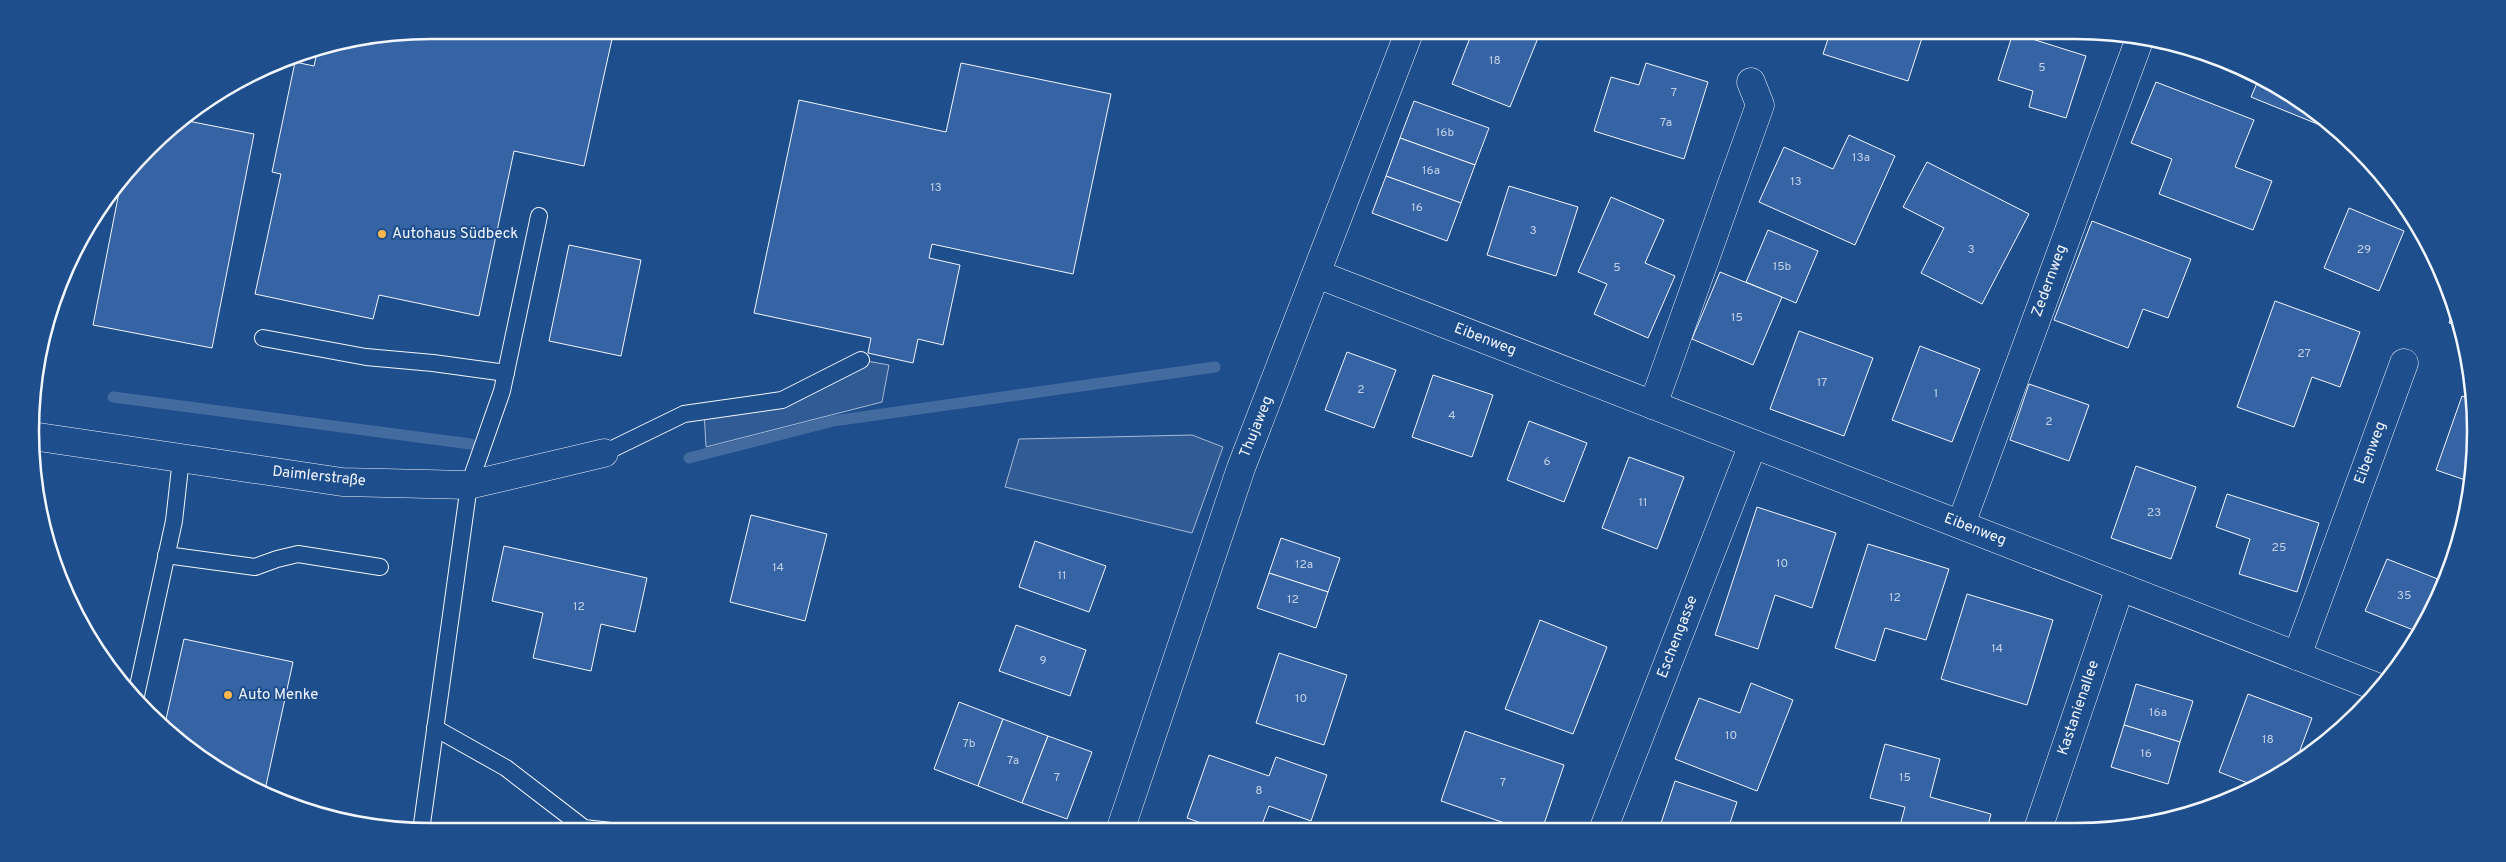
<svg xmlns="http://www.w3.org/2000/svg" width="2506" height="862" viewBox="0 0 2506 862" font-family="Overpass,sans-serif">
	<rect width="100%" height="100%" fill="#1f4e8c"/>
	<g fill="#305b95" stroke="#a8bbd7">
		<polygon points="861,360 889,365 882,402 706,447 704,411 782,400"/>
		<polygon points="1192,435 1223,447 1192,533 1005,487 1019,439"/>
	</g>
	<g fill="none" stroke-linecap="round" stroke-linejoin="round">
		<g stroke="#446ba0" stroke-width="11">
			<polyline points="33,387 36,388"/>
			<polyline points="113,397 471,444"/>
			<polyline points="689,458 833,421 1215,367"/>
		</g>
	</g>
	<g fill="#3563a3" stroke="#f2f6ff">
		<polygon points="431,30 614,30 584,166 514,151 479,316 379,295 373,319 255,294 281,174 272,172 295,62 314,66 318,48 353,38"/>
		<polygon points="1473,30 1518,30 1538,38 1510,107 1452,84"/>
		<polygon points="1831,30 1906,30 1923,35 1908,81 1823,54"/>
		<polygon points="2013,33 2086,56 2066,118 2029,107 2033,91 1998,80"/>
		<polygon points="961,63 1111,94 1073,274 932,244 929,258 960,265 943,345 918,339 913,363 868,353 871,338 754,313 799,100 946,132"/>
		<polygon points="1646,63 1708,82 1684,159 1594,131 1611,77 1639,85"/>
		<polygon points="2260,76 2319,113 2342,134 2251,97"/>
		<polygon points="2156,82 2254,120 2235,167 2272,181 2253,230 2159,194 2172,159 2131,143"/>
		<polygon points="1414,101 1489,128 1475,165 1400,138"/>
		<polygon points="183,120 254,134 212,348 93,325 122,177 166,130"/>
		<polygon points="1849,135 1895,156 1855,245 1759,202 1784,147 1833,169"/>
		<polygon points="1400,138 1475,165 1461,203 1386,176"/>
		<polygon points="1927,162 2029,214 1982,304 1921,273 1944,228 1903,207"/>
		<polygon points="1386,176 1461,203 1447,241 1372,213"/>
		<polygon points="1509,186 1578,207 1556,276 1487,255"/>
		<polygon points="1611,197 1664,220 1645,263 1675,276 1648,338 1594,314 1607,284 1578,272"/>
		<polygon points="2349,208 2404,231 2379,291 2324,268"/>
		<polygon points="2092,221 2191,259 2168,318 2143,309 2128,348 2054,320"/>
		<polygon points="1768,230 1818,251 1796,303 1746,282"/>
		<polygon points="569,245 641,260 621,356 549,341"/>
		<polygon points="1720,272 1782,297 1753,365 1692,339"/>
		<polygon points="2275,301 2360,332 2340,387 2312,377 2294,427 2237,407"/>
		<polygon points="2455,305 2461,327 2449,323"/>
		<polygon points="1799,331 1873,358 1844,436 1770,409"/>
		<polygon points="1920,346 1980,369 1952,442 1892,420"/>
		<polygon points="1347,352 1396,370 1374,428 1325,410"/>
		<polygon points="1433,375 1493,395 1472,457 1412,437"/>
		<polygon points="2029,384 2089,405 2069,461 2010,440"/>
		<polygon points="2462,396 2473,400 2475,457 2471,482 2436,470"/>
		<polygon points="1529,421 1587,443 1564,502 1507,480"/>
		<polygon points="1629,457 1684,477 1657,549 1602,528"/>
		<polygon points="2136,466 2196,487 2171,559 2111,538"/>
		<polygon points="2227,494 2319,523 2297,592 2239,574 2250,539 2216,527"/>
		<polygon points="1757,507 1836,533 1812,608 1775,595 1758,649 1715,635"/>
		<polygon points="751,515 827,534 805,621 730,602"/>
		<polygon points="1281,538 1340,558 1328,592 1269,573"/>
		<polygon points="1035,541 1106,566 1089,612 1019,587"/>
		<polygon points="2458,543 2459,543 2421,633 2365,611 2387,559 2443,581"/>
		<polygon points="1868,544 1949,569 1926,640 1885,628 1875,661 1835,648"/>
		<polygon points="504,546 647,578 635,632 601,624 591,671 533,658 543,613 492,601"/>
		<polygon points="1269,573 1328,592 1316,628 1257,608"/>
		<polygon points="1967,594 2053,620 2027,705 1941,679"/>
		<polygon points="1540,620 1607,647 1573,734 1505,709"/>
		<polygon points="1016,625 1086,650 1070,696 999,671"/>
		<polygon points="184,639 293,662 265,790 208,764 164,728"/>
		<polygon points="1279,653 1347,675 1324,745 1256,723"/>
		<polygon points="1751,683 1793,700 1757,791 1675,759 1699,698 1740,713"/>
		<polygon points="2136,684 2193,701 2180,742 2124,725"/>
		<polygon points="2248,694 2312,718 2296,761 2258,787 2219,772"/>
		<polygon points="959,702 1003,719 978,786 934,769"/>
		<polygon points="1003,719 1048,736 1022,803 978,786"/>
		<polygon points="2124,725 2180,742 2168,784 2111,767"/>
		<polygon points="1465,731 1564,765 1542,830 1525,830 1441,801"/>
		<polygon points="1048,736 1092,752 1067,819 1022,803"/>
		<polygon points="1885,744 1940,759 1930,797 1991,814 1987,829 1899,829 1905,807 1870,798"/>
		<polygon points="1209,755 1269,776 1276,757 1327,775 1311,821 1269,806 1260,830 1221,830 1187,818"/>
		<polygon points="1675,781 1737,802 1728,829 1659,829"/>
	</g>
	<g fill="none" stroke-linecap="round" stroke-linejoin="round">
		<g stroke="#f2f6ff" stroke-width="18">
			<g id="lane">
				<polyline points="263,338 366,357 433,363 506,373"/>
				<polyline points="604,453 684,414 782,400 861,360"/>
				<polyline points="166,555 255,567 277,559 298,554 380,567"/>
				<polyline points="135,700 174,521 181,459"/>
				<polyline points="435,728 506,768 584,828 620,832"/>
				<polyline points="421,831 469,485 502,391 539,216"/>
			</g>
		</g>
		<g stroke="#f2f6ff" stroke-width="29">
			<g id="street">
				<polyline points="1317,274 2377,687"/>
				<polyline points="1653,405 1760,105 1751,82"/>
				<polyline points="32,436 342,482 469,485 604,453"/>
				<polyline points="1961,524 2140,38"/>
				<polyline points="2297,656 2404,363"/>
				<polyline points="2038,829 2120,587"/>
				<polyline points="1603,830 1753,444"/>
				<polyline points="1120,831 1241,468 1410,30"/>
			</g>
		</g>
		<use href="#lane" stroke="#1f4e8c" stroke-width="16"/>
		<use href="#street" stroke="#1f4e8c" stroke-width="28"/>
	</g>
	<g fill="#ffb74d" stroke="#1f4e8c" stroke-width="2">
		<circle cx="382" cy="234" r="5"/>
		<circle cx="228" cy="695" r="5"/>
	</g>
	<g text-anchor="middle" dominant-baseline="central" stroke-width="4" stroke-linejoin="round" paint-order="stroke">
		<g font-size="12" fill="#c3d1e8">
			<text x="1495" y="61">18</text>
			<text x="2042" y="68">5</text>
			<text x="1674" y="93">7</text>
			<text x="1666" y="123">7a</text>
			<text x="1445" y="133">16b</text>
			<text x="1861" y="158">13a</text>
			<text x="1431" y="171">16a</text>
			<text x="1796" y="182">13</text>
			<text x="936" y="188">13</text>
			<text x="1417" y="208">16</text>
			<text x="1533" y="231">3</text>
			<text x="1971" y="250">3</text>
			<text x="2364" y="250">29</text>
			<text x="1782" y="267">15b</text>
			<text x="1617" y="268">5</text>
			<text x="1737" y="318">15</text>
			<text x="2304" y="354">27</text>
			<text x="1822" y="383">17</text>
			<text x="1361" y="390">2</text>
			<text x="1936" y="394">1</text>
			<text x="1452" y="416">4</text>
			<text x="2049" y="422">2</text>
			<text x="1547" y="462">6</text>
			<text x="1643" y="503">11</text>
			<text x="2154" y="513">23</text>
			<text x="2279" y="548">25</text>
			<text x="1782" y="564">10</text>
			<text x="1304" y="565">12a</text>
			<text x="778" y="568">14</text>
			<text x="1062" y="576">11</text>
			<text x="2404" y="596">35</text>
			<text x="1895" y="598">12</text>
			<text x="1293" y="600">12</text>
			<text x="579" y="607">12</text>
			<text x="1997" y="649">14</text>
			<text x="1043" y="661">9</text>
			<text x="1301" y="699">10</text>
			<text x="2158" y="713">16a</text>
			<text x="1731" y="736">10</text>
			<text x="2268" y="740">18</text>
			<text x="969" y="744">7b</text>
			<text x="2146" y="754">16</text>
			<text x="1013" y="761">7a</text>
			<text x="1057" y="778">7</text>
			<text x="1905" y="778">15</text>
			<text x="1503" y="783">7</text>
			<text x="1259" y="791">8</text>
		</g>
		<g font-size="15" fill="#f2f6ff" stroke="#1f4e8c" text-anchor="start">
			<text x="392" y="234">Autohaus Südbeck</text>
			<text x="238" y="695">Auto Menke</text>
		</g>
		<g font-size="15" fill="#f2f6ff" stroke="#1f4e8c">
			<text transform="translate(2050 281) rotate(-70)">Zedernweg</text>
			<text transform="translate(1485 340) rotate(21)">Eibenweg</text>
			<text transform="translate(1257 427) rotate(-68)">Thujaweg</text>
			<text transform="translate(2371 453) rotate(-70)">Eibenweg</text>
			<text transform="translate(319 477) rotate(6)">Daimlerstraße</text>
			<text transform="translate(1975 530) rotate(21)">Eibenweg</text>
			<text transform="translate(1678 637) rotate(-69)">Eschengasse</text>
			<text transform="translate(2079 708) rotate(-71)">Kastanienallee</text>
		</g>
	</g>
	<path d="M0 0H2506V862H0ZM431 39H2075A392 392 0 0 1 2467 431V431A392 392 0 0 1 2075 823H431A392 392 0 0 1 39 431V431A392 392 0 0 1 431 39Z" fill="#1f4e8c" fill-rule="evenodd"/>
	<path fill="none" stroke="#f2f6ff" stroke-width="2.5" d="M431 39H2075A392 392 0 0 1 2467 431V431A392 392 0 0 1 2075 823H431A392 392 0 0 1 39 431V431A392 392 0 0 1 431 39Z"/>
</svg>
